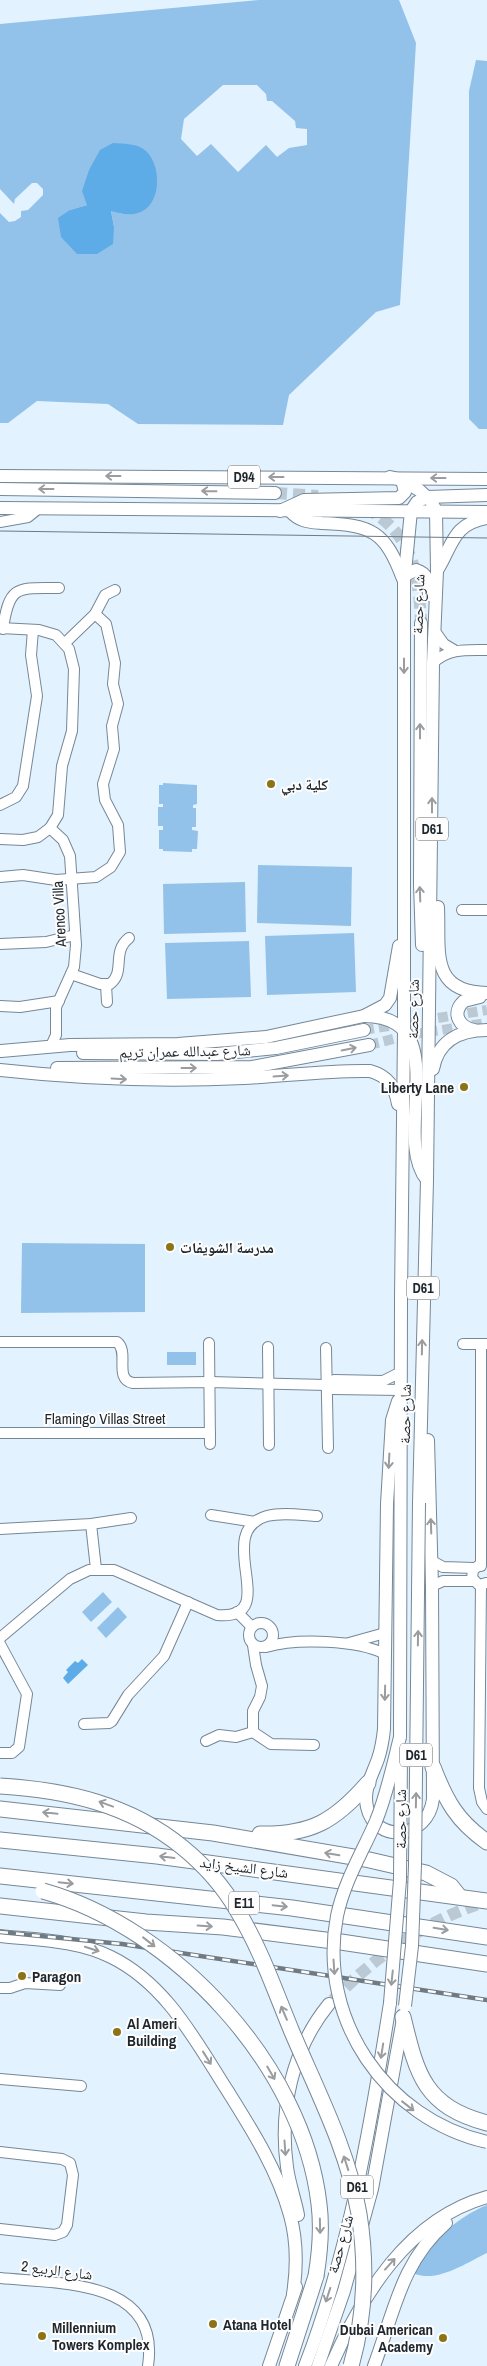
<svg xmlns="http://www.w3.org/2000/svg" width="487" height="2366" viewBox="0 0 487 2366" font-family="'Archivo Narrow','Noto Naskh Arabic',sans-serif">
	<rect width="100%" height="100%" fill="#e2f2ff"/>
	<g fill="#92c2e9" fill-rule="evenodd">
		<path d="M259,0h140l17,43 -16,262 -24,7 -87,83 -6,30 -145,-1 -30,-20 -71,-3 -29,22h-8v-210l9,9 6,-1 6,-4v-6l7,-1 15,-15v-6l-6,-6h-5l-17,16 -1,5 -14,-15v-165zM223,85h34l9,9 1,7h5l23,20 1,7 11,1v16l-18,3 -12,9 -11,-12 -28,27 -27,-28 -14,12 -16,-17 3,-20zM87,205l36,9 -12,-3 3,16 -44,-17z"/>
		<polygon points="476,60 487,61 487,429 479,429 469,419 469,91"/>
		<polygon points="163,783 197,785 197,804 193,805 193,808 196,808 196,827 192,827 192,830 198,831 197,849 192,849 192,852 163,851 163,849 159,849 159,830 163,830 163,826 158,826 158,807 163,807 163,804 159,804 159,785 163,785"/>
		<polygon points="258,865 352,867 351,926 257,923"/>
		<polygon points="245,882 246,932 164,934 163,884"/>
		<polygon points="354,933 356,992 267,995 265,936"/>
		<polygon points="249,941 251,997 167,999 165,943"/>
		<polygon points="22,1243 145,1244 145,1312 21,1313"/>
		<rect x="167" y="1352" width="29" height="13"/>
		<polygon points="103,1592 112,1602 91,1622 82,1612"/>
		<polygon points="118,1607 127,1617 106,1638 97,1628"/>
		<path d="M487,2205v48c-21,10 -51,31 -74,20 17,-30 42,-55 74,-68z"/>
	</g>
	<g fill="#5eace7">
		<path d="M113,143c10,1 25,0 33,8 16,15 16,55 -8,62 -9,3 -19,0 -27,-2l3,16 -1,17 -16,10h-20l-16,-17 -3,-19 12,-8 17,-5 -5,-14 7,-21 11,-20z"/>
		<polygon points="82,1659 88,1665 68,1684 63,1678 68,1672 66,1670 75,1661 78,1663"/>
	</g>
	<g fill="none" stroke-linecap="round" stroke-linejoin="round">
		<g stroke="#bbc9d5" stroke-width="10" stroke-dasharray="10 5" stroke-linecap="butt">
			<polyline points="364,1030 487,1010"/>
			<polyline points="369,1045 409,1035 487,1023"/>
		</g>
		<g stroke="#bbc9d5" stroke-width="12" stroke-dasharray="12 6" stroke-linecap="butt">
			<polyline points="275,493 318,496"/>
			<path d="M366,508c47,26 53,66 55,115"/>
			<path d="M333,2000c43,-45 95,-80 154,-99"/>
		</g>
		<g stroke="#768796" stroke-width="12">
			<g id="minor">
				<polyline points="0,522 28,517 39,508"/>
				<polyline points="0,628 39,630 56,635 69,649 74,669 72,731 62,766 58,815 50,828 38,837 23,840 0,839"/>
				<path d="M3,629c6,-45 15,-41 56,-41"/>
				<polyline points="434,630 444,644 454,650"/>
				<polyline points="65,643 95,614 105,595 115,590"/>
				<path d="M433,663c16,-15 33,-13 54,-13"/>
				<polyline points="0,805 16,797 23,786 37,696 31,655 33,630"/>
				<polyline points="50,828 63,840 70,856 76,945 74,967 56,1007 56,1035 51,1046"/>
				<polyline points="0,877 23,875 56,880 96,877 111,867 120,852 118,825 105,800 103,784 114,749 112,726 118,704 113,684 115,663 106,624 95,614"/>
				<polyline points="462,910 487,910"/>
				<polyline points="0,944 46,942 75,935"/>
				<path d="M71,974l29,10h10c16,-12 1,-32 19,-46"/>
				<polyline points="106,985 107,1002"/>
				<polyline points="0,1006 20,1007 59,1001"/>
				<path d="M0,1342h117c13,10 -4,37 16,41l77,-1 117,3 6,4 68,1"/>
				<polyline points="209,1343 210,1444"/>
				<polyline points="463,1344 487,1344"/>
				<polyline points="268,1347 269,1445"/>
				<polyline points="326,1348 328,1448"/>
				<polyline points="327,1385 334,1380 383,1381 401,1372"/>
				<polyline points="0,1433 210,1433"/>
				<polyline points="211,1515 255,1522"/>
				<polyline points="91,1524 96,1569"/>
				<polyline points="0,1529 91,1524 131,1518"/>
				<polyline points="432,1561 443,1567 474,1568"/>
				<polyline points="478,1566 473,1570 472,1578 479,1585 486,1583"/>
				<polyline points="481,1566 481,1344"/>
				<polyline points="481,1585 479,1788 482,1802 487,1809"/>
				<polyline points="432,1586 443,1581 473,1581"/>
				<polyline points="237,1612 252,1627"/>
				<circle cx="261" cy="1635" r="12"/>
				<path d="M0,1638l70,-59 19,-9h25l103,45c68,6 -7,-83 50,-99 15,-4 34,-1 50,0"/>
				<polyline points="349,1643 385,1633"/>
				<polyline points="0,1644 27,1694 19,1747 12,1753 0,1753"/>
				<path d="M266,1647c30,-9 92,-7 119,7"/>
				<polyline points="84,1724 109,1723 112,1721 128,1695 164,1656 188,1602"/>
				<polyline points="253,1732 253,1711 260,1697 262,1686 256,1665 253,1645"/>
				<polyline points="206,1741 219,1735 236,1737 253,1732 271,1744 314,1745"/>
				<polyline points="0,1988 10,1988 25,1983 60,1985"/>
				<polyline points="0,2079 81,2086"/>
				<polyline points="0,2152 62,2159 70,2163 73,2175 67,2225 63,2232 55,2235 0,2229"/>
				<path d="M0,2278c58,6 161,0 148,88"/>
			</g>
		</g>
		<g stroke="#768796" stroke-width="14">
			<g id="major">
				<polyline points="0,476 487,479"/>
				<polyline points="390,477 402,480 419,490 431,501 436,511 437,571 433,663 427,1180 419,1503"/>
				<polyline points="0,489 275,493"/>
				<polyline points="0,508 487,512"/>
				<polyline points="280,511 304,500 399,498 405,492 402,480"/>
				<path d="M290,511c10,11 19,11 32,12 50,2 63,8 81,56"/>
				<path d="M438,569c15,-25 15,-45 49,-51"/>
				<path d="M405,575l11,-5c13,4 12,13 13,25"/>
				<polyline points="421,623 420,884 422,945"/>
				<path d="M438,907c2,44 -9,85 49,86"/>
				<path d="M364,1016c93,1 26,119 63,164"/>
				<path d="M474,1030c-15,-3 -23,-17 -10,-29l16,-4"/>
				<polyline points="1,1051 70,1045 178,1044 266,1037 364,1016 385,1005 390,998 399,946"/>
				<polyline points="83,1053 217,1054 276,1048 364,1030"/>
				<polyline points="57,1068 252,1067 369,1045"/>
				<path d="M433,1069c5,-28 26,-39 54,-39"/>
				<path d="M0,1070c82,9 163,12 244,8 42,-2 84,-8 126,-7 18,5 25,16 28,33"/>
				<path d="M398,1401l-6,19 -5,84 -3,225c-1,10 -3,21 -6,30 -6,17 -15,30 -11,48 8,37 61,33 66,-8l-1,-213 -4,-146"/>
				<polyline points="400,1737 401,1298 404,1031 404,582 411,511 417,502 427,497 487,495"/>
				<path d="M0,1936c37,4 77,4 111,21 55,27 84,83 116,133 25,40 50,79 63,125 7,25 7,53 3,79"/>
				<path d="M298,2215c-3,-16 -9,-32 -11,-48 -8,-57 5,-118 42,-163"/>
				<polyline points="269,2366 296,2287"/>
				<path d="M305,2366c44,-114 66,-242 85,-363"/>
				<polyline points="318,2366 344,2291 372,2189 403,2019"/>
				<path d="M331,2366c31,-71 77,-147 156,-169"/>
				<path d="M374,2366c20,-53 27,-104 72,-143"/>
			</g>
		</g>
		<g stroke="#768796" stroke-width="17">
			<g id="highway">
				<path d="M433,1767c13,34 24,54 54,75"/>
				<polyline points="0,1809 213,1833 365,1859 426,1873 451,1886 459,1896"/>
				<path d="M260,1834c51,1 75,-13 108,-51"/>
				<polyline points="0,1840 157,1856 487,1901"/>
				<polyline points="0,1876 292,1908 487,1937"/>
				<polyline points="0,1906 146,1922 223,1927 341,1942 487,1964"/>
				<path d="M403,2017c14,58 21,89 84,106"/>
				<polyline points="287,2366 316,2276"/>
			</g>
		</g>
		<use href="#minor" stroke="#fff" stroke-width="10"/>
		<use href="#major" stroke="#fff" stroke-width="12"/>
		<use href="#highway" stroke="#fff" stroke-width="15"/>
		<polyline stroke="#6f7a82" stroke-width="1" points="0,531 487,538"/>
		<g stroke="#6f7a82" stroke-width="4.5">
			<polyline id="rail" points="0,1932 122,1944 487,2000"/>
		</g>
		<use href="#rail" stroke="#fdfdfd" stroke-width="2.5" stroke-dasharray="8" stroke-linecap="butt"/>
		<g stroke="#768796" stroke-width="14" stroke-linecap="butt">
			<g id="major-bridge">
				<path d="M400,1737c-7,28 -13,57 -24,84 -14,32 -32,61 -39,95 -20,103 49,203 150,226"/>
				<polyline points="390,2003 400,1880 401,1752"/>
				<polyline points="405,2006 412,1946 415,1865 419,1503"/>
			</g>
		</g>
		<g stroke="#768796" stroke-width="17" stroke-linecap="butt">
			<g id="highway-bridge">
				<path d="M0,1786c66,4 129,18 182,61 21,17 41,39 55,63 23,37 38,81 55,122 25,59 56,118 67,182 8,50 6,103 -8,152"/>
				<path d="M43,1891c132,37 260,175 276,313 3,24 1,48 -3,72"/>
			</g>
		</g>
		<use href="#major-bridge" stroke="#fff" stroke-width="12"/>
		<use href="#highway-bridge" stroke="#fff" stroke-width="15"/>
	</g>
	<defs><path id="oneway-shaft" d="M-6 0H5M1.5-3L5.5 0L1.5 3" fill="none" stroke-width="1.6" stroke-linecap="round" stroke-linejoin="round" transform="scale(1.25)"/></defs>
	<g stroke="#9a9da0">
		<use href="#oneway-shaft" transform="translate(113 476) rotate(-180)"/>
		<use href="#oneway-shaft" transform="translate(276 477) rotate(-180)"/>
		<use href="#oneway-shaft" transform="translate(438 478) rotate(-180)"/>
		<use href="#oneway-shaft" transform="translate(46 489) rotate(180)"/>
		<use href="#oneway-shaft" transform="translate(209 491) rotate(-179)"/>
		<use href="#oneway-shaft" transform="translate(404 666) rotate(90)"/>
		<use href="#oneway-shaft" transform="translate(420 731) rotate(-90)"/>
		<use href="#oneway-shaft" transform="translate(432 805) rotate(-90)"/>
		<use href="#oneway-shaft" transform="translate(420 894) rotate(-92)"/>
		<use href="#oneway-shaft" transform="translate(349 1049) rotate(-11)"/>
		<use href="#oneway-shaft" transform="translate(189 1068)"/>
		<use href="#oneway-shaft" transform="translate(281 1076) rotate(-4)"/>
		<use href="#oneway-shaft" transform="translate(119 1079) rotate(3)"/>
		<use href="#oneway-shaft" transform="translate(422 1347) rotate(-89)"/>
		<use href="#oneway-shaft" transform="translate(389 1461) rotate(93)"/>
		<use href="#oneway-shaft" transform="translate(431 1526) rotate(-92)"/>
		<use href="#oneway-shaft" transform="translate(418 1638) rotate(-89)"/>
		<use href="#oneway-shaft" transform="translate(385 1693) rotate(91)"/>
		<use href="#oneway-shaft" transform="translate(416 1800) rotate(-89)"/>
		<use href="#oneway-shaft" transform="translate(106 1804) rotate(-160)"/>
		<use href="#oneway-shaft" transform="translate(50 1813) rotate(-174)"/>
		<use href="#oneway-shaft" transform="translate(332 1854) rotate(-170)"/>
		<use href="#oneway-shaft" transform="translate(167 1857) rotate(-173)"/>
		<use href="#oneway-shaft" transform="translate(66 1883) rotate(6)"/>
		<use href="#oneway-shaft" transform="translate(280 1906) rotate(6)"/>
		<use href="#oneway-shaft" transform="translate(205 1926) rotate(4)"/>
		<use href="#oneway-shaft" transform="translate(441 1929) rotate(9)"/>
		<use href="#oneway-shaft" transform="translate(149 1942) rotate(38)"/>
		<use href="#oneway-shaft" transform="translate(92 1949) rotate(18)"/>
		<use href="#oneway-shaft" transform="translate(334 1967) rotate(86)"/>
		<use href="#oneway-shaft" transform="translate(392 1978) rotate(96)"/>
		<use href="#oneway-shaft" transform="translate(284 2013) rotate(-113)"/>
		<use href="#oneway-shaft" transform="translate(382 2051) rotate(99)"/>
		<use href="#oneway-shaft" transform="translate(207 2058) rotate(58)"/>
		<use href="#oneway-shaft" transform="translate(271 2073) rotate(60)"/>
		<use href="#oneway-shaft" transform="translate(408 2106) rotate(38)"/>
		<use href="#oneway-shaft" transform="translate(285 2148) rotate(86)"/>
		<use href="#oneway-shaft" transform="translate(346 2163) rotate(-108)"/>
		<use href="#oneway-shaft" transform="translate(320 2226) rotate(89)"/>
		<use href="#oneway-shaft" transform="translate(390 2264) rotate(-48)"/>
		<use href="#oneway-shaft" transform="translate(328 2295) rotate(108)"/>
	</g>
	<g fill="#8b7317" stroke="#fdfdfd" stroke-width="2">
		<circle cx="271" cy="784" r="5"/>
		<circle cx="464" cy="1087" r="5"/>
		<circle cx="170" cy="1247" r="5"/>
		<circle cx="22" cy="1976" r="5"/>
		<circle cx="117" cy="2032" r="5"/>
		<circle cx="213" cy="2324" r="5"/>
		<circle cx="42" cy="2336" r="5"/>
		<circle cx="443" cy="2338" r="5"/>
	</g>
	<g text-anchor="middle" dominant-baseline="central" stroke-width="4" stroke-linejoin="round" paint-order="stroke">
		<g fill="#fdfdfd" stroke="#62666b" stroke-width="1">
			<rect x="228" y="465.5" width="32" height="23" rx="4"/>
			<rect x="416" y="817.5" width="32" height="23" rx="4"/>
			<rect x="407" y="1276.5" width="32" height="23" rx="4"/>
			<rect x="400" y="1743.5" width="32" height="23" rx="4"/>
			<rect x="229" y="1891.5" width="30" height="23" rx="4"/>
			<rect x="341" y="2175.5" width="32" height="23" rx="4"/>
		</g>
		<g font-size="14" font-weight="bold" fill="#1f262c">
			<text x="244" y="477">D94</text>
			<text x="432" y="829">D61</text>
			<text x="423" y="1288">D61</text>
			<text x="416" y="1755">D61</text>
			<text x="244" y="1903">E11</text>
			<text x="357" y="2187">D61</text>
		</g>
		<g font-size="15" fill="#1f262c" stroke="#fdfdfd">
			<text transform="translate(418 604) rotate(-88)">شارع حصة</text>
			<text transform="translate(59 914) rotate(-93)">Arenco Villa</text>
			<text transform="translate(413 1009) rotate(-89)">شارع حصة</text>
			<text transform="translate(185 1051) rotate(-1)">شارع عبدالله عمران تريم</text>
			<text transform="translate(405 1414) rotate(-89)">شارع حصة</text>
			<text x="105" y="1418">Flamingo Villas Street</text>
			<text transform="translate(400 1819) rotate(-90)">شارع حصة</text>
			<text transform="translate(244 1867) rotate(7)">شارع الشيخ زايد</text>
			<text transform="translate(340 2244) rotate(-74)">شارع حصة</text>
			<text transform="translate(57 2270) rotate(7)">شارع الربيع 2</text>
		</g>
		<g font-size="15" font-weight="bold" fill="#1f262c" stroke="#fdfdfd" text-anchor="start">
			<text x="281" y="784">كلية دبي</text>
			<text x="454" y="1087" text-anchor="end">Liberty Lane</text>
			<text x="180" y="1247">مدرسة الشويفات</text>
			<text x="32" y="1976">Paragon</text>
			<text x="127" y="2023">Al Ameri<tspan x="127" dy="17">Building</tspan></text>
			<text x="223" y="2324">Atana Hotel</text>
			<text x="52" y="2327">Millennium<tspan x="52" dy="17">Towers Komplex</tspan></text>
			<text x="433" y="2329" text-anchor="end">Dubai American<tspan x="433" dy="17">Academy</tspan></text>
		</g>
	</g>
</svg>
